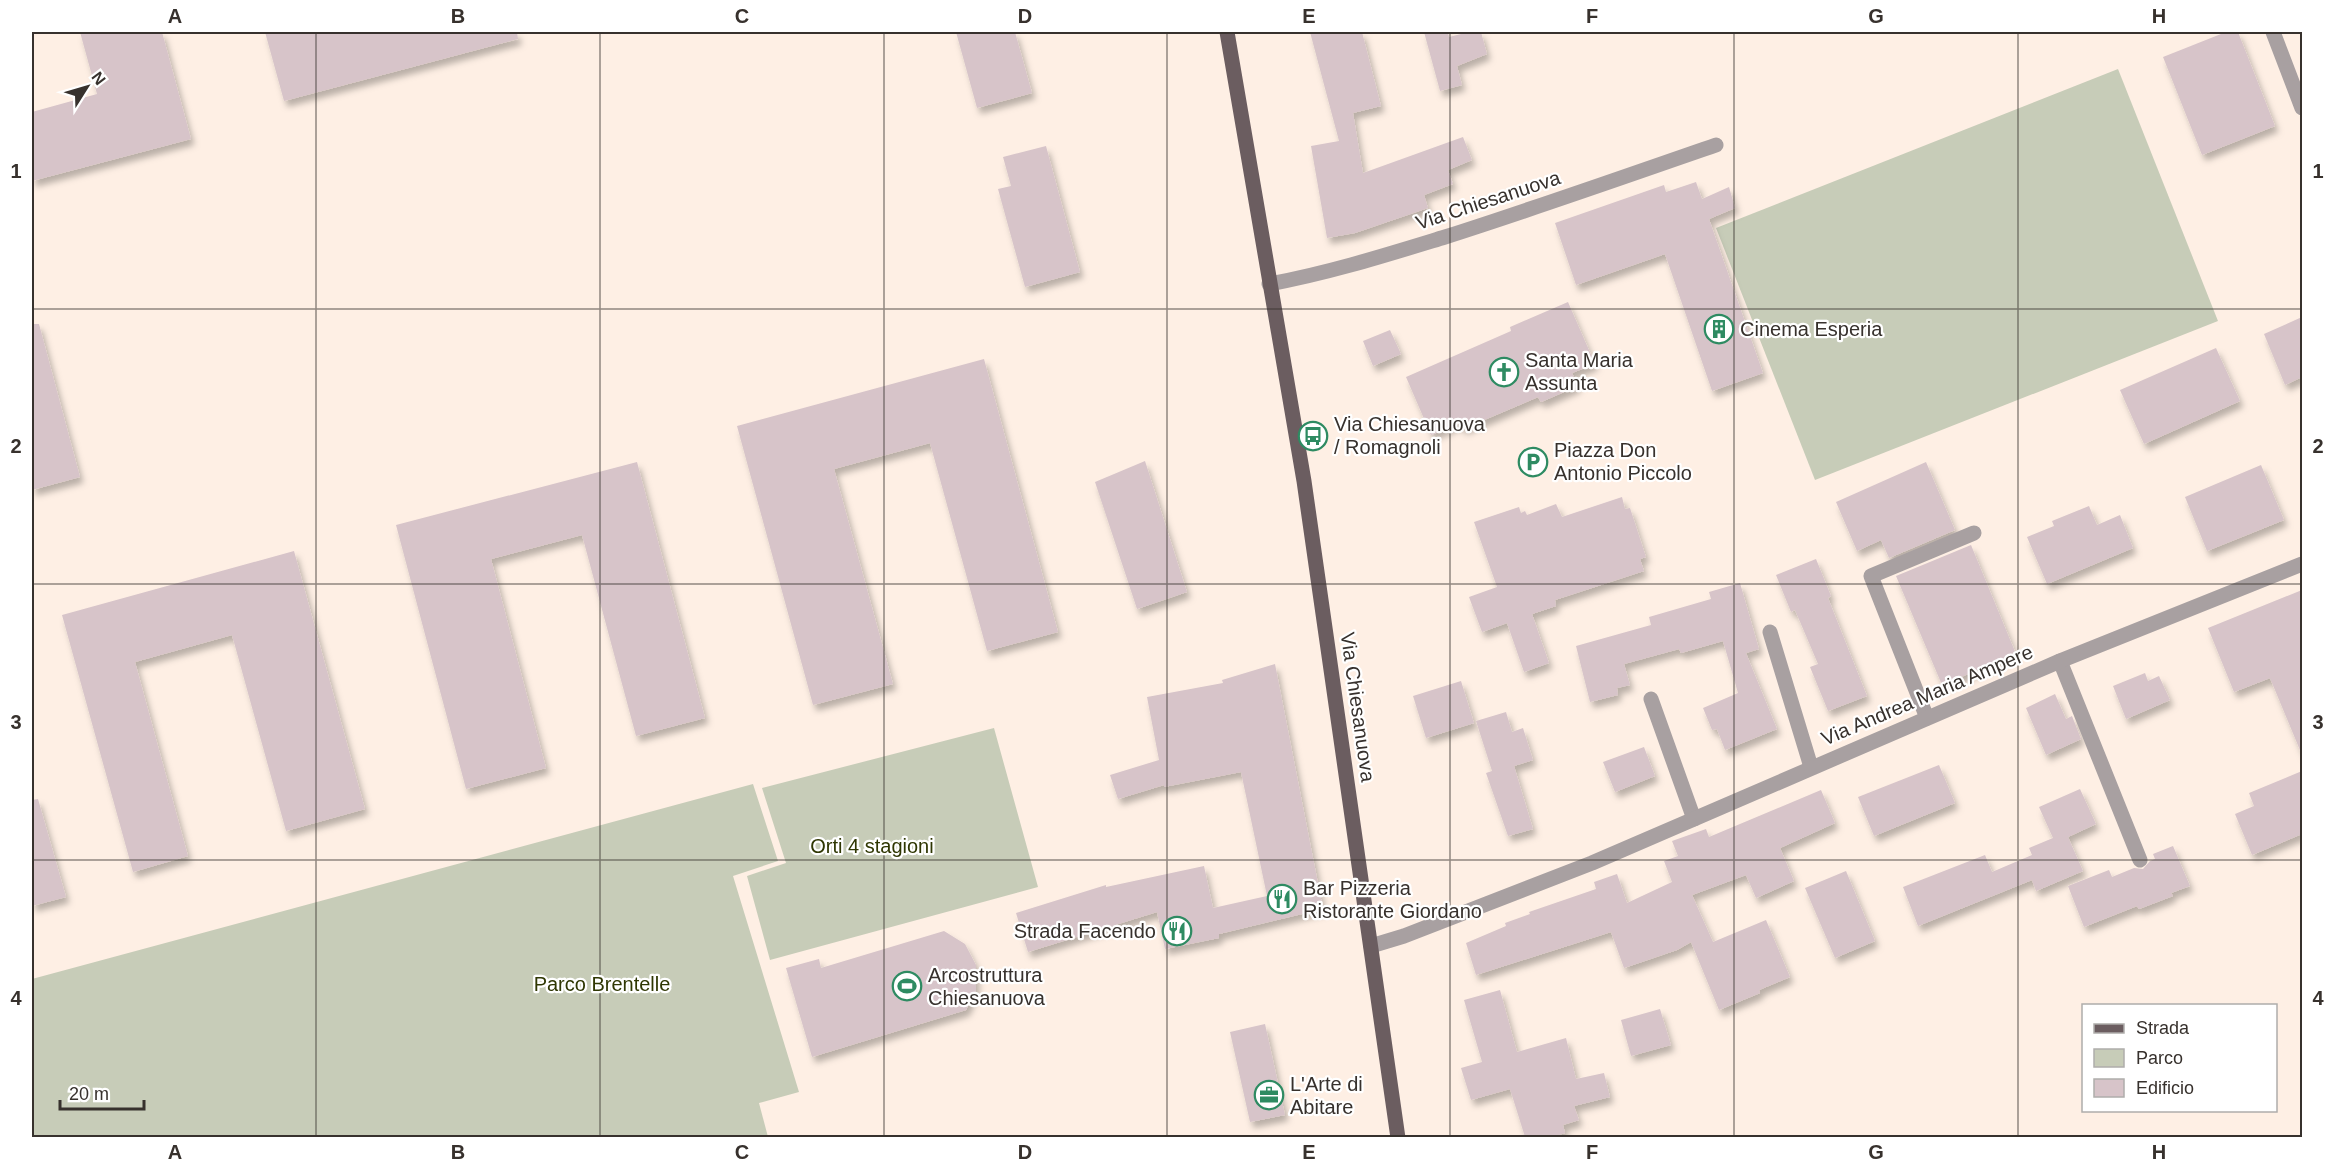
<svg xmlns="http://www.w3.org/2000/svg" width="2334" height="1169" viewBox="0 0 2334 1169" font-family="Helvetica,sans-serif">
	<defs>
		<filter id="shadow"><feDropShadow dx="3.5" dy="6" stdDeviation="3" flood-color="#0004"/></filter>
	</defs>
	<rect width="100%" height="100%" fill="#feefe4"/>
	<g fill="#c7ccb8">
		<polygon points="2118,69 2218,321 1815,480 1716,228"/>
		<polygon points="994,728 1038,887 770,960 747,876 786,863 762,788"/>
		<polygon points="753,784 778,861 733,876 799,1092 759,1103 768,1137 32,1137 32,979"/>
	</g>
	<g fill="#d7c4c9" filter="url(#shadow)">
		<polygon points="80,32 162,32 191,139 32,181 32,112 97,94"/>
		<polygon points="265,32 517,32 518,39 284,101"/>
		<polygon points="956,32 1015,32 1032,93 977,108"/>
		<polygon points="1310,32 1362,32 1381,106 1353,113 1363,173 1463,137 1472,160 1448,170 1453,184 1424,195 1428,208 1355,233 1327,238 1311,146 1339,141"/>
		<polygon points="1424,32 1448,32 1449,37 1469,32 1481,32 1487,54 1457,66 1462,85 1440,91"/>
		<polygon points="2226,32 2238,32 2275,126 2202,155 2163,57"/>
		<polygon points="1046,146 1080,272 1025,287 998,189 1011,186 1003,157"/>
		<polygon points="1696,182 1702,199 1729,187 1735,208 1709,219 1763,373 1712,391 1665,254 1576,285 1555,223 1664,185 1666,192"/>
		<polygon points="1568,302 1595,364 1572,373 1578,386 1541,402 1538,397 1463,429 1460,423 1431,435 1406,377 1511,331 1510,327"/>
		<polygon points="2302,317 2302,377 2285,385 2264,334"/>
		<polygon points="32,324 39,324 80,477 32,490"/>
		<polygon points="1390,330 1401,354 1373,366 1363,341"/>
		<polygon points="2216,348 2240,401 2144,444 2120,390"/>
		<polygon points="984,359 1058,632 987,651 930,443 834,469 893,684 813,705 737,426"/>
		<polygon points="1145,461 1187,592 1137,609 1095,482"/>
		<polygon points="637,462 705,718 636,736 582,535 491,559 546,768 466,789 396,525"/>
		<polygon points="1926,462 1955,530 1889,558 1881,540 1857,551 1836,502"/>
		<polygon points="2261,465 2284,520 2207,551 2185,497"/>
		<polygon points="1622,497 1625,509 1630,508 1646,557 1640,559 1644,571 1555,600 1556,606 1532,614 1549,663 1524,672 1507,623 1482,632 1469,597 1497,587 1474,522 1519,507 1521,513 1525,511 1527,515 1556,504 1562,517"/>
		<polygon points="2089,506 2097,525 2120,515 2133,548 2047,584 2027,537 2054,526 2052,521"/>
		<polygon points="1971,545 2016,654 1942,685 1896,576"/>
		<polygon points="294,551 365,809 286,831 232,635 135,662 188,856 133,872 62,615"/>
		<polygon points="1816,559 1831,596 1828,598 1867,696 1828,711 1810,667 1818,664 1795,610 1791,612 1776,575"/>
		<polygon points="1740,583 1759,649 1746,653 1777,729 1725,750 1717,729 1712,730 1703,708 1738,693 1723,641 1681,653 1679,649 1624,664 1630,685 1617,688 1618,695 1590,702 1576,646 1651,625 1649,617 1711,599 1709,592"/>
		<polygon points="2302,590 2302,755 2270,678 2234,692 2208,628"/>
		<polygon points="1275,664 1323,909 1219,934 1219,938 1165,949 1157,912 1028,952 1016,913 1106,885 1106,887 1204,866 1213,908 1267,896 1241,772 1164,787 1164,785 1118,799 1110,775 1159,760 1147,697 1223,683 1222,680"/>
		<polygon points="2145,673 2148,681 2159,676 2170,700 2126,719 2113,686"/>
		<polygon points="1461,681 1474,723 1426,738 1413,696"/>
		<polygon points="2055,694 2066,719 2072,716 2081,739 2046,755 2026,708"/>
		<polygon points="1506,712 1512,732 1523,728 1533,760 1514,766 1533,829 1508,836 1486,773 1492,771 1476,721"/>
		<polygon points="1644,747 1655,776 1615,792 1603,762"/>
		<polygon points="1939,765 1955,803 1874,836 1858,797"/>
		<polygon points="2302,771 2302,834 2252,855 2235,814 2254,806 2249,793"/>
		<polygon points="2080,789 2096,824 2068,837 2083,871 2036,891 2032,880 1918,926 1903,887 1985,855 1992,872 2032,855 2029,848 2053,838 2039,807"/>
		<polygon points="1821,790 1835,823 1780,848 1794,881 1756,898 1746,875 1692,895 1713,942 1766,920 1790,977 1759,990 1760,993 1719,1010 1691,942 1677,950 1624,968 1611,932 1476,975 1466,943 1506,926 1505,923 1530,914 1529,912 1596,889 1594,882 1617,874 1627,903 1672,882 1664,861 1678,856 1672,841 1706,829 1709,837"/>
		<polygon points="38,799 66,897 32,906 32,800"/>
		<polygon points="2173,846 2190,886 2171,893 2173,896 2139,909 2137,906 2084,927 2068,886 2109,870 2112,877 2134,868 2143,869 2150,861 2155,859 2153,854"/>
		<polygon points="1846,871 1875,941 1835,958 1805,888"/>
		<polygon points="944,931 965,944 976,965 976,990 966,1010 812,1057 786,968 819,959 821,968"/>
		<polygon points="1500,990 1517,1052 1566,1038 1576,1079 1604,1073 1610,1097 1574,1106 1579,1120 1563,1125 1565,1133 1552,1137 1525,1137 1510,1089 1471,1100 1461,1068 1482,1062 1464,1000"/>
		<polygon points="1660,1009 1671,1045 1631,1056 1621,1020"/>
		<polygon points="1265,1024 1285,1115 1250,1122 1230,1032"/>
	</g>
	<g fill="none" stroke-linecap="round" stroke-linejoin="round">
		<g stroke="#a8a0a1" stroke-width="15">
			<polyline points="2273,32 2302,108"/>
			<path d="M1269,284c60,-11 117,-29 176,-47 91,-29 181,-61 271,-92"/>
			<polyline points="1770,632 1811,767"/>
			<polyline points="2060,661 2140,860"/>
			<polyline points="1651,699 1694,819"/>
			<polyline points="1927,718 1871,576 1974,533"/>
			<polyline points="1371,946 1404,936 1592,863 2060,661 2302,564"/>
		</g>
		<polyline stroke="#6b5d60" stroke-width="15" points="1227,32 1304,481 1398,1138"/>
	</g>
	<path fill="none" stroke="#37312d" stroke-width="1.5" stroke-opacity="0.55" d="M316,32v1106M600,32v1106M884,32v1106M1167,32v1106M1450,32v1106M1734,32v1106M2018,32v1106M32,309h2270M32,584h2270M32,860h2270"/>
	<defs>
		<g id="building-ring" transform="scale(1.5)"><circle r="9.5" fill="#fff" stroke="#2e8b62" stroke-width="1.5"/><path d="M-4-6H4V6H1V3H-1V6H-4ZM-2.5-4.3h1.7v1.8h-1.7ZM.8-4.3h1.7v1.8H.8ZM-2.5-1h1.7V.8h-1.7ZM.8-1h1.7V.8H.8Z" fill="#2e8b62"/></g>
		<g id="church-ring" transform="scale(1.5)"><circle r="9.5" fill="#fff" stroke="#2e8b62" stroke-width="1.5"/><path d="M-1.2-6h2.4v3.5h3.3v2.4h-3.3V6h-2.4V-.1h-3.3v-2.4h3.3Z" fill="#2e8b62"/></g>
		<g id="bus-ring" transform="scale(1.5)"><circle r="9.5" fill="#fff" stroke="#2e8b62" stroke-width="1.5"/><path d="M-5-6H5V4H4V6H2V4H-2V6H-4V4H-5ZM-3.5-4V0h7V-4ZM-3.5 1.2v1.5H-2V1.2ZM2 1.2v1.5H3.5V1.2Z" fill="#2e8b62"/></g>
		<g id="parking-ring" transform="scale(1.5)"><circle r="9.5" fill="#fff" stroke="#2e8b62" stroke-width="1.5"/><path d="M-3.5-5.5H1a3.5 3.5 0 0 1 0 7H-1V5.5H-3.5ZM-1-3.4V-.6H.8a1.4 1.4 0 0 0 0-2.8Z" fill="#2e8b62"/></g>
		<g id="restaurant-ring" transform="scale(1.5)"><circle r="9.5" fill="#fff" stroke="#2e8b62" stroke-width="1.5"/><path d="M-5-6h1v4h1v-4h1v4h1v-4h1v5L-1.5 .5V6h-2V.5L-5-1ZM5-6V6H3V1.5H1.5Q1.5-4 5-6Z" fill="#2e8b62"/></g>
		<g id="stadium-ring" transform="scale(1.5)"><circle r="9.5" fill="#fff" stroke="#2e8b62" stroke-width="1.5"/><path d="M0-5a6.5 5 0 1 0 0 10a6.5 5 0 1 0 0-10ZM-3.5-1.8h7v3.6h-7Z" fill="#2e8b62"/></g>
		<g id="office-ring" transform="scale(1.5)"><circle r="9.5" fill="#fff" stroke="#2e8b62" stroke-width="1.5"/><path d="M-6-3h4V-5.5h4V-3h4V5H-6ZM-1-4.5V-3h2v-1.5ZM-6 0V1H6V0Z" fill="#2e8b62"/></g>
	</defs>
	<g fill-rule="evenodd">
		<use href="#building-ring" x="1719" y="329"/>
		<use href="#church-ring" x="1504" y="372"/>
		<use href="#bus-ring" x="1313" y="436"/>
		<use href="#parking-ring" x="1533" y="462"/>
		<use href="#restaurant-ring" x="1282" y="899"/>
		<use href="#restaurant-ring" x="1177" y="931"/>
		<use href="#stadium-ring" x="907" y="986"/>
		<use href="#office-ring" x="1269" y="1095"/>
	</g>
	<g text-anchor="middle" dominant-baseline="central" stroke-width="4.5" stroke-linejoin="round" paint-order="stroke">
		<g font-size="20" fill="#37312d" stroke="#fff">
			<text transform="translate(1488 200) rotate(-18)">Via Chiesanuova</text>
			<text transform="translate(1927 695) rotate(-23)">Via Andrea Maria Ampere</text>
			<text transform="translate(1358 707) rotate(82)">Via Chiesanuova</text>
		</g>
		<g font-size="20" fill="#37312d" stroke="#fff" text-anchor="start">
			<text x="1740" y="329">Cinema Esperia</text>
			<text x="1525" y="360">Santa Maria<tspan x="1525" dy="23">Assunta</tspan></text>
			<text x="1334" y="424">Via Chiesanuova<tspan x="1334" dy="23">/ Romagnoli</tspan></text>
			<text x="1554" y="450">Piazza Don<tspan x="1554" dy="23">Antonio Piccolo</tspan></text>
			<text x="1303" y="888">Bar Pizzeria<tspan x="1303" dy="23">Ristorante Giordano</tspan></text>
			<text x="1156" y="931" text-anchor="end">Strada Facendo</text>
			<text x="928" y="975">Arcostruttura<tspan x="928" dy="23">Chiesanuova</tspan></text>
			<text x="1290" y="1084">L'Arte di<tspan x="1290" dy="23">Abitare</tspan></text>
		</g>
		<g font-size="20" fill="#2f3703" stroke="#fff">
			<text x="872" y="846">Orti 4 stagioni</text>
			<text x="602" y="984">Parco Brentelle</text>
		</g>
	</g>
	<rect width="2334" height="1169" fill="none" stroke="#ffffff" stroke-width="66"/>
	<rect x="2082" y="1004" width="195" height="108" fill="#ffffff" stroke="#afadab" stroke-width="1.5"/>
	<rect x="2094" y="1024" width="30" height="9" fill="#6b5d60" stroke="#afadab" stroke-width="1.5"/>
	<text x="2136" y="1034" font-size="18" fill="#37312d">Strada</text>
	<rect x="2094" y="1049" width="30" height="18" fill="#c7ccb8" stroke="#afadab" stroke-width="1.5"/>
	<text x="2136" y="1064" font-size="18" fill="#37312d">Parco</text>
	<rect x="2094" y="1079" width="30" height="18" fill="#d7c4c9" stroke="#afadab" stroke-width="1.5"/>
	<text x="2136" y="1094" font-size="18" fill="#37312d">Edificio</text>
	<g transform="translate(87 87) rotate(53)" stroke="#ffffff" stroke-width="4.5" paint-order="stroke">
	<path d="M0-4.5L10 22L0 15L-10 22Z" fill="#37312d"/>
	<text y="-9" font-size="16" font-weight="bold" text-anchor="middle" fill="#37312d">N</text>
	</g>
	<path d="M60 1100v9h84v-9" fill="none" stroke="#37312d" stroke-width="3"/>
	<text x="69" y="1100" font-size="18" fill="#37312d" stroke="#ffffff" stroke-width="4.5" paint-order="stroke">20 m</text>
	<rect x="33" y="33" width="2268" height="1103" fill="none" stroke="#37312d" stroke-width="2"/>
	<g font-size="20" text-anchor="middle" font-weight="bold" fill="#37312d">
		<text x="175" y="23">A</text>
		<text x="458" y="23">B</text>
		<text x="742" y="23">C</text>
		<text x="1025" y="23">D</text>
		<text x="1309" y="23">E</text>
		<text x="1592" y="23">F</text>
		<text x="1876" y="23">G</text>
		<text x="2159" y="23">H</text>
		<text x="16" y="178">1</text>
		<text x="2318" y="178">1</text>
		<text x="16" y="453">2</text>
		<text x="2318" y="453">2</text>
		<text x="16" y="729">3</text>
		<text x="2318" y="729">3</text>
		<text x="16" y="1005">4</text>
		<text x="2318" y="1005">4</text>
		<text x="175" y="1159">A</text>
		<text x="458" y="1159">B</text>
		<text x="742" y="1159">C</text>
		<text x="1025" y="1159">D</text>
		<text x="1309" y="1159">E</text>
		<text x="1592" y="1159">F</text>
		<text x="1876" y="1159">G</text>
		<text x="2159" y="1159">H</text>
	</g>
</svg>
